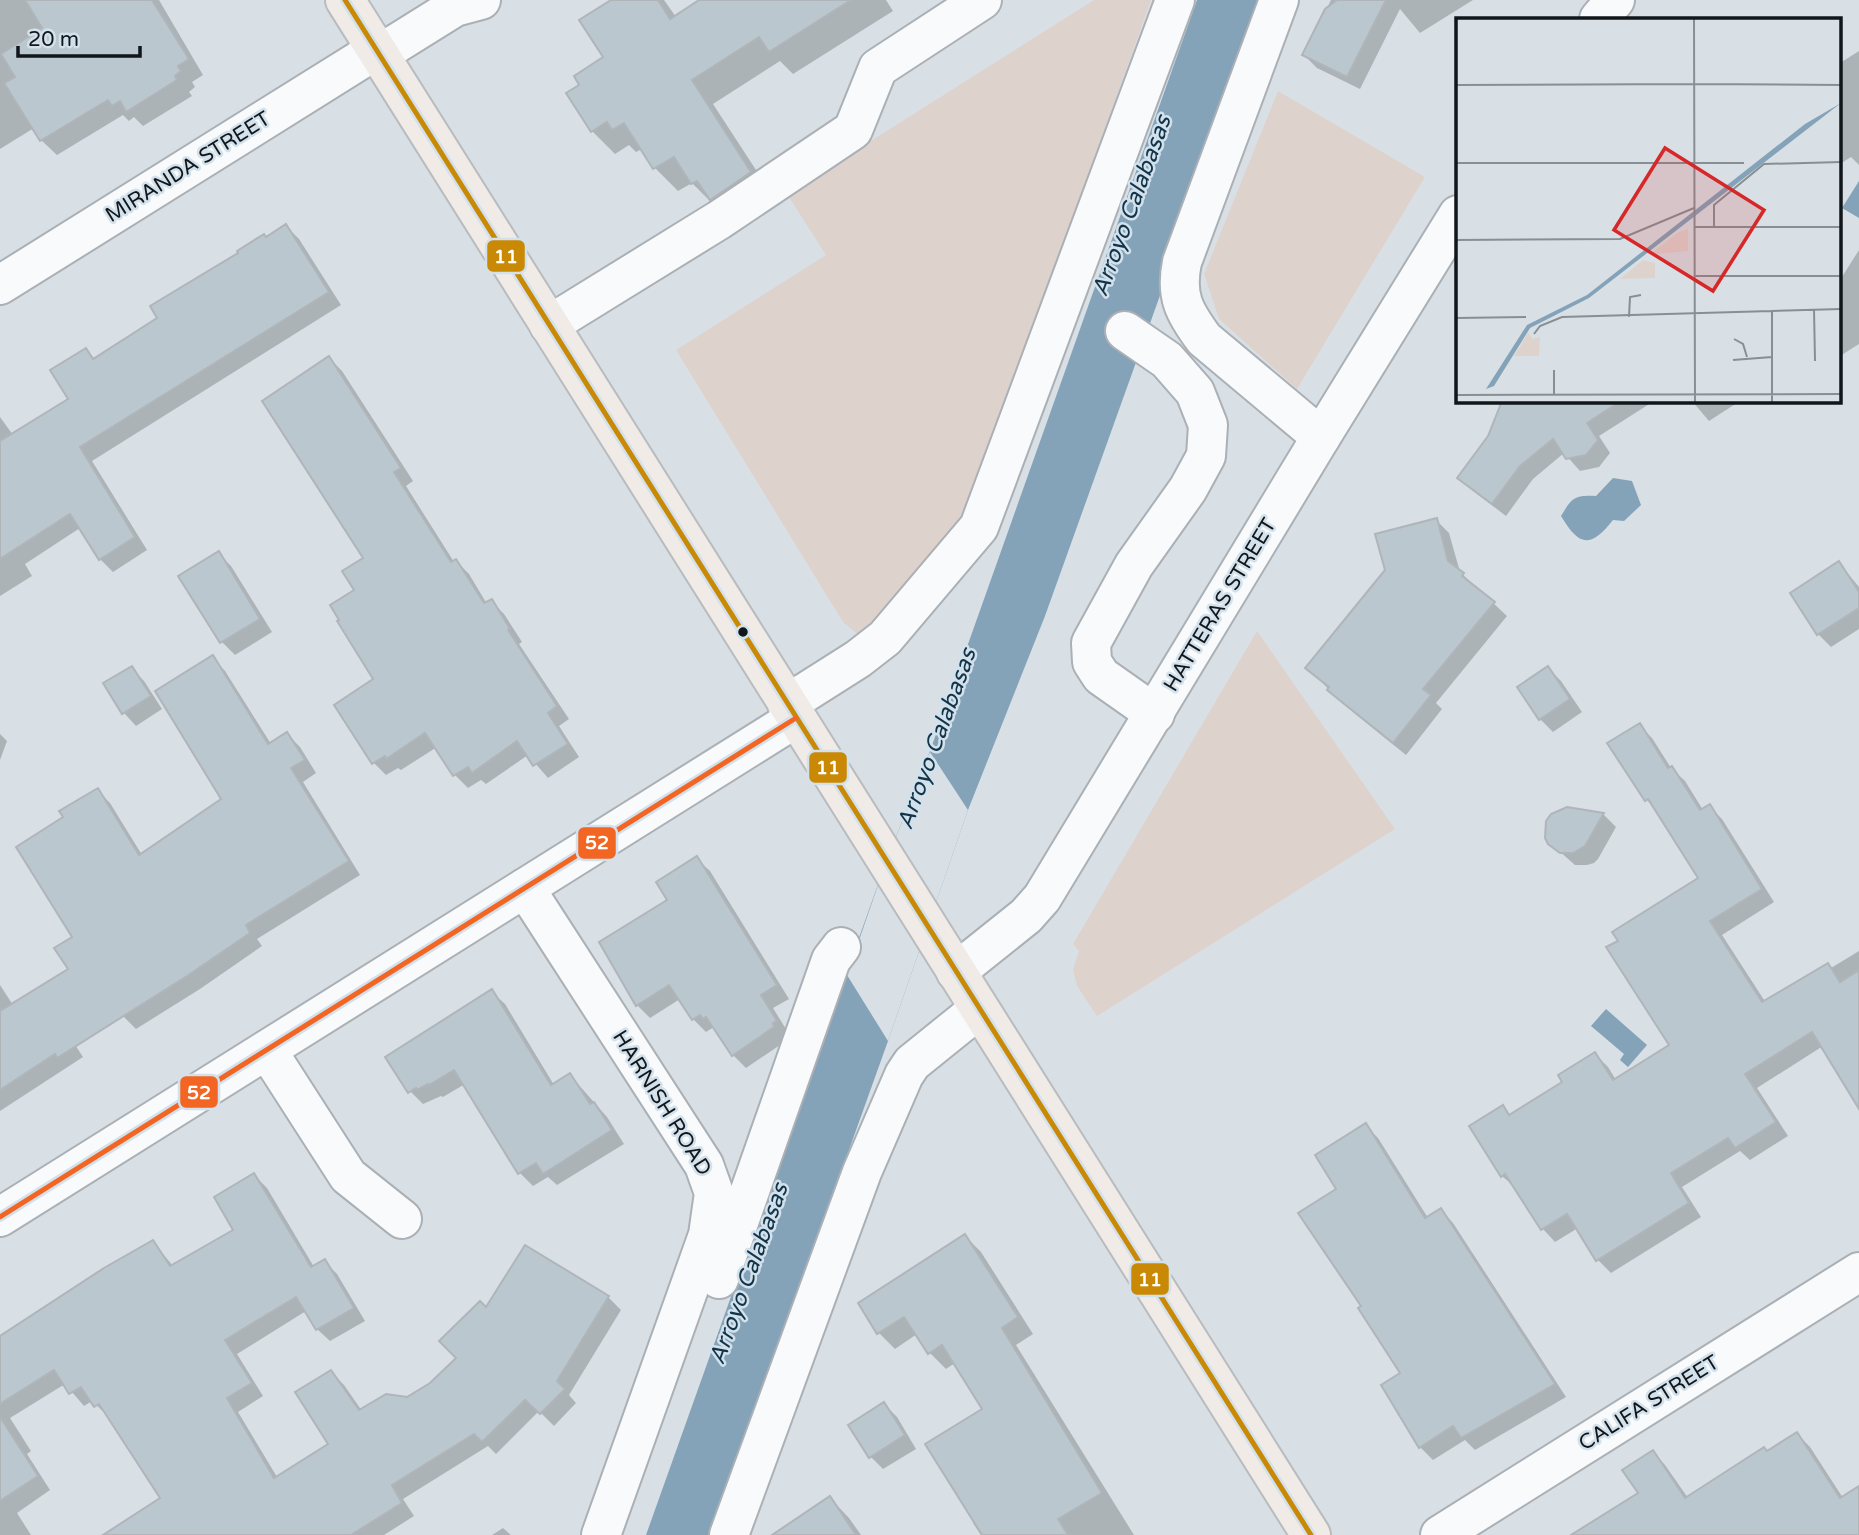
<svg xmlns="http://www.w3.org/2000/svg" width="1859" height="1535" viewBox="0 0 1859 1535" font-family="'Varela Round',sans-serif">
	<rect width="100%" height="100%" fill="#d8e0e5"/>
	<g fill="#ded2cd">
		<polygon points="1094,0 1151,0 964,523 861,637 843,622 676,350 826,255 787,194"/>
		<polygon points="1278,91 1425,177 1297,389 1219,319 1204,274"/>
		<polygon points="1257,631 1395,829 1097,1016 1077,986 1073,969 1079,951 1073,944"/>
	</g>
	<g fill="#84a3b9">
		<polygon points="1197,0 1266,0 1045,616 968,810 888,1041 711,1535 646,1535 886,862 930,751"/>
		<polygon points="1859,181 1859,218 1842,208"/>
		<path d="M1613,478l19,3 9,24 -17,16 -11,-1c-23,29 -34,26 -52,-4 11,-18 13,-21 35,-20z"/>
		<polygon points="1606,1009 1647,1045 1628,1067 1620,1060 1624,1054 1591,1026"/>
	</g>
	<polygon fill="#d8e0e5" points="930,752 968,810 888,1041 847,975 886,862"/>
	<g fill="#0003">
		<polygon points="0,0 159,0 203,75 192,82 195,87 189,92 192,96 143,126 134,117 129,121 123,115 57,155 41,140 34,128 0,149"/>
		<polygon points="614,0 664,0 676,17 703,0 886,0 893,11 793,74 780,61 713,104 773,196 716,207 692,183 678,191 655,168 642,149 636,152 629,145 615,154 592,131 581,85 605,57"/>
		<polygon points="1331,0 1473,0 1420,33 1400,9 1360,89 1317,68 1304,55"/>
		<polygon points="1859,51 1859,165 1851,157 1840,164 1840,63"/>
		<polygon points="286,226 299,239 341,305 92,461 147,550 113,572 100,559 80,528 25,564 32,576 0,596 0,417 13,435 70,399 86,350 95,359 160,319 266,239"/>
		<polygon points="1859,250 1859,344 1840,356 1840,280"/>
		<polygon points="329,358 342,371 413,481 406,486 454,562 456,561 469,574 487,604 491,601 504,614 522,642 519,644 569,719 559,726 579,757 548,778 528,755 486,784 481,780 468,788 455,775 437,747 401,770 398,768 386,775 373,762 376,680 357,591 365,558"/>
		<polygon points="1509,401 1654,401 1599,436 1610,453 1599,467 1580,471 1564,453 1533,479 1506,516 1472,490 1459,477 1490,436 1502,406"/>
		<polygon points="1692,401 1740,401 1709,421"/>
		<polygon points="1436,520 1449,533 1460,572 1507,616 1436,703 1442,709 1406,755 1342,703 1308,668"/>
		<polygon points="218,553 231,566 272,632 235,655 222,642"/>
		<polygon points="1839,563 1859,587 1859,629 1831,647 1818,634"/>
		<polygon points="213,658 225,671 271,744 287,734 300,747 316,773 303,782 360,875 257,939 262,946 200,989 136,1029 123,1016 65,818 97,790 110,803 142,855 223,799"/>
		<polygon points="131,668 144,681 162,709 136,726 124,713"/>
		<polygon points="1548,668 1561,681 1582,712 1553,732 1540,719"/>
		<polygon points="1639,725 1652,738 1671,768 1685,781 1703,810 1709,806 1722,819 1774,902 1722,935 1766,1003 1831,968 1859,951 1859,1098 1823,1046 1757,1088 1788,1136 1750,1160 1740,1151 1682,1187 1701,1217 1611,1273 1598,1260 1578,1228 1555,1242 1543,1229 1516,1188 1502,1176 1503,1108 1511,1116 1565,1083 1595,1054 1608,1067 1616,1080 1672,1046 1700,879 1657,810 1647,800"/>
		<polygon points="0,734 7,741 0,760"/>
		<polygon points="1567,809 1603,814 1616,827 1598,859 1594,863 1587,865 1575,865 1550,843"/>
		<polygon points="697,859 710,871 789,999 773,1008 789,1034 786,1041 746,1068 733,1055 714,1027 706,1032 693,1019 680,999 650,1018 637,1005"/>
		<polygon points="0,985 13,1005 48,1004 83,1057 0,1111"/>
		<polygon points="492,992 505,1004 554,1085 570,1075 607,1117 624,1144 557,1185 548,1177 533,1186 520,1173 465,1084 443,1097 441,1096 423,1104 410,1091"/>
		<polygon points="1365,1125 1378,1138 1428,1218 1441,1210 1453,1223 1566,1397 1475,1450 1465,1440 1433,1460 1420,1447 1403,1374 1363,1306 1338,1189"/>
		<polygon points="254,1175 267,1188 314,1267 324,1261 337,1274 365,1321 330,1341 317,1329 306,1311 237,1354 263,1396 238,1412 277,1477 330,1444 331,1372 344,1385 362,1411 408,1399 431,1385 458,1358 526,1247 608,1297 621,1310 569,1395 576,1403 554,1426 539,1411 496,1454 488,1446 403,1499 414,1516 384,1535 125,1535 162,1498 110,1418 92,1401 84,1406 65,1384 10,1418 31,1451 27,1454 50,1490 17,1513 31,1535 0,1535 0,1338 153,1242 173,1266 236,1231"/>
		<polygon points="965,1236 981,1252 1033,1334 1016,1345 1134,1535 981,1535 973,1523 976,1521 984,1409 955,1363 946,1369 930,1353 917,1334 895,1349 879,1333"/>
		<polygon points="884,1404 897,1417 916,1449 883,1469 870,1456"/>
		<polygon points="1797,1434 1810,1447 1843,1498 1859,1488 1859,1535 1577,1535 1640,1494 1653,1452 1665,1465 1688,1498"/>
		<polygon points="830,1498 849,1518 861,1535 775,1535"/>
		<polygon points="503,1528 511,1535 492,1535"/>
	</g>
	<g fill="#bbc7cf" stroke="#afb5b9" stroke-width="2">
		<polygon points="25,0 152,0 189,59 178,66 181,71 175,76 177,80 126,112 120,101 112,106 108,100 40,141 4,83 15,77 1,54 42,28"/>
		<polygon points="611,0 658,0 670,19 699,0 851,0 769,52 759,37 692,80 751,172 710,200 697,181 691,184 674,157 653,169 624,123 612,130 607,122 591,132 566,93 579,85 574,76 603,57 579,20"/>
		<polygon points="1337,0 1386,0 1347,77 1302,55 1325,9"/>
		<polygon points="286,224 329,292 80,447 135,537 99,560 70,514 0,559 0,441 68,399 50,370 86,348 93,359 157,318 150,306 238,253 237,251 264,234 266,237"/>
		<polygon points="329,356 401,468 394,472 451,562 456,559 484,603 492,599 510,629 508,630 557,706 548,713 568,744 533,766 517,741 472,773 468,767 453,776 425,733 386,759 385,756 372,764 334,705 373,679 337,621 339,620 330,605 354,590 342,571 363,558 262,401"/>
		<polygon points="1502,401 1621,401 1587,423 1598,440 1586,455 1566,459 1553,439 1520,466 1492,504 1457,478 1488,436"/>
		<polygon points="1437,518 1448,561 1464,573 1462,576 1495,602 1423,689 1431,695 1393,743 1327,690 1329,687 1305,668 1385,570 1375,534"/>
		<polygon points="219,551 260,619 220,643 178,576"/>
		<polygon points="1839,561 1859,592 1859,608 1817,635 1790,593"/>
		<polygon points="213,655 268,744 287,732 305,760 291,768 349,861 246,925 250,933 187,976 57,1058 55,1054 0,1090 0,1011 68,969 54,948 72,937 16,847 63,817 59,811 98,788 139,855 221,799 155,691"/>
		<polygon points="132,666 151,696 122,714 103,683"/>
		<polygon points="1548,666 1570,699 1539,720 1517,687"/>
		<polygon points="1640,723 1668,768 1672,766 1700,810 1710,804 1762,889 1710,921 1762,1002 1828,963 1840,982 1859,970 1859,1109 1812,1032 1745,1074 1776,1122 1735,1148 1728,1138 1671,1173 1689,1203 1596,1261 1567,1214 1541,1230 1505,1174 1501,1177 1469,1126 1503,1105 1509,1115 1562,1082 1558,1075 1595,1052 1613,1080 1669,1045 1606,947 1618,941 1612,932 1698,878 1648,799 1645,801 1607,743"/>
		<polygon points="1567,807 1604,813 1585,846 1573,853 1560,853 1548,844 1545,838 1546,821 1551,814"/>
		<polygon points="697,856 777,985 761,995 777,1021 773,1023 774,1027 732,1056 706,1017 703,1019 700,1015 692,1020 669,985 636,1006 599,942 667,900 656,882"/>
		<polygon points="492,989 551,1085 570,1073 590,1104 594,1102 612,1130 543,1174 536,1163 518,1174 454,1070 429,1085 428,1084 417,1090 416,1088 408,1093 385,1057"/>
		<polygon points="1366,1123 1425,1218 1441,1208 1555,1384 1461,1438 1453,1426 1419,1448 1381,1385 1400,1373 1358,1308 1361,1306 1298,1213 1336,1189 1315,1155"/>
		<polygon points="254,1173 311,1267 325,1259 354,1308 316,1330 296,1297 225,1340 252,1383 227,1398 274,1478 328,1444 295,1392 331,1370 359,1410 386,1394 407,1397 430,1383 456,1358 439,1341 480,1301 486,1307 525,1245 609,1296 557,1381 565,1389 540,1414 525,1400 482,1442 474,1434 392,1485 402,1503 351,1535 103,1535 160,1498 99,1404 94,1407 81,1387 69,1394 54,1370 0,1404 0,1336 104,1268 153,1240 170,1266 233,1230 214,1197"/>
		<polygon points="965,1234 1018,1317 1002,1328 1102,1493 1058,1519 1068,1535 982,1535 925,1444 982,1409 942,1345 928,1354 904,1317 877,1334 858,1303"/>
		<polygon points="884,1402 905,1435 869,1458 848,1425"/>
		<polygon points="0,1417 38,1476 0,1501"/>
		<polygon points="1797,1432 1840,1498 1859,1486 1859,1535 1571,1535 1638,1493 1622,1470 1653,1450 1685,1498 1764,1447 1767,1451"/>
		<polygon points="830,1496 856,1535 772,1535"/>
	</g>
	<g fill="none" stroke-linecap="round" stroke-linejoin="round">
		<g stroke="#aab0b5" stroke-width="42">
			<g id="minor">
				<path d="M1279,0l-97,262c-7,34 2,50 22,77l117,98"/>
				<polyline points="1599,19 1615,0"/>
				<polyline points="378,55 455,7 481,0"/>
				<polyline points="0,285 376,50"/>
				<polyline points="549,325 719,220 853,130 878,68 982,0"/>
				<polyline points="1125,331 1167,360 1195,392 1208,425 1206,456 1188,489 1134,565 1091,643 1092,662 1101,676 1155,714"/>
				<polyline points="787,704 858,659 885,638 979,527 1175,0"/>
				<polyline points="525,888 704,1165 714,1193 708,1235 601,1535"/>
				<polyline points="956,972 1026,916 1042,898 1321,437 1458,215"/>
				<polyline points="267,1050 348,1176 402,1219"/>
				<polyline points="0,1217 796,718"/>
				<polyline points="719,1279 831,960 841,947"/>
				<polyline points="729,1535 862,1172 904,1075 912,1063 979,1009"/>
				<polyline points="1440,1535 1859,1272"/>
			</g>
		</g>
		<g stroke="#b8bcbf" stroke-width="42">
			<polyline id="major" points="345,0 1311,1535"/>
		</g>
		<use href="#minor" stroke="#f9fafb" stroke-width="38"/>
		<use href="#major" stroke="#f1ebe8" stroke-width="38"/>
		<g stroke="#d2e1eb" stroke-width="10">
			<polyline id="bus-1" points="345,0 1311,1535"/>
		</g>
		<g stroke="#d2e1eb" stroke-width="10">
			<polyline id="bus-2" points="0,1217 796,718"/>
		</g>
		<use href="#bus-1" stroke="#c98905" stroke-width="5"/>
		<use href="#bus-2" stroke="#f26522" stroke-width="5"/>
	</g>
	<circle fill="#11161a" stroke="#d2e1eb" stroke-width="2.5" cx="743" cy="632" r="6"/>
	<g text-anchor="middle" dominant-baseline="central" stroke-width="5" stroke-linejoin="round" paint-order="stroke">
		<g font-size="21" fill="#11161a" stroke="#d2e1eb">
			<text transform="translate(188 167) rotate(-32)">MIRANDA STREET</text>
			<text transform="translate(1220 605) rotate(-59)">HATTERAS STREET</text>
			<text transform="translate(662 1103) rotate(58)">HARNISH ROAD</text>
			<text transform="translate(1649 1403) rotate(-32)">CALIFA STREET</text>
		</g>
		<g font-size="23" font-style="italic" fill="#113449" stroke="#d2e1eb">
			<text transform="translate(1132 206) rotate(-70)">Arroyo Calabasas</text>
			<text transform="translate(937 739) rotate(-70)">Arroyo Calabasas</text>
			<text transform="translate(749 1274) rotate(-70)">Arroyo Calabasas</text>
		</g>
	</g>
	<g transform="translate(1456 18)">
		<rect width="385" height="385" fill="#d8e0e5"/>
		<path d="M232,211v22l-39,4 30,-23zM187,242l12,3v15l-35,1zM72,315l5,6 7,-2 -1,19h-25z" fill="#ded2cd"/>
		<path d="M385,85l-252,195 -59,30 -36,58 -8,3 41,-64 60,-30 218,-171z" fill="#84a3b9"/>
		<path fill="none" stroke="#888f94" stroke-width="2" d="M238,1l1,383M238,66l147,1M0,67l238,-1M0,145h288M239,209h146M258,209v-22l50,-41 77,-2M0,222l164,-1 74,-31M239,258h146M358,291l1,52M316,292v92M173,299l1,-20 11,-2M0,300l70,-1M78,316l6,-8 22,-9 279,-8M278,321l9,5 4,13M277,342l39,-3M98,352v25M0,377l385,-1"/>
		<path fill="#d62828" fill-opacity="0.15" stroke="#d62828" stroke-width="3.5" d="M209,130l99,62 -51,81 -99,-61z"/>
		<rect width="385" height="385" fill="none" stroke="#11161a" stroke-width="3.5"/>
	</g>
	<g stroke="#d2e1eb" stroke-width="2.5">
		<rect x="486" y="239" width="40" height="34" rx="7" fill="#c98905"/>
		<rect x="808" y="751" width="40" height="33" rx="7" fill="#c98905"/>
		<rect x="577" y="826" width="40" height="34" rx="7" fill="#f26522"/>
		<rect x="179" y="1075" width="40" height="34" rx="7" fill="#f26522"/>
		<rect x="1130" y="1262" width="40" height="34" rx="7" fill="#c98905"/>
	</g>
	<g font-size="19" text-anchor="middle" font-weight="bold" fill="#fff">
		<text x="506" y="263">11</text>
		<text x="828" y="774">11</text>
		<text x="597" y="849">52</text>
		<text x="199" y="1099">52</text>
		<text x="1150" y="1286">11</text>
	</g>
	<path d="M18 46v10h122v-10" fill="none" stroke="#11161a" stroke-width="3.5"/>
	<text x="28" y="46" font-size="21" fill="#11161a" stroke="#d2e1eb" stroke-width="5" paint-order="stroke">20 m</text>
</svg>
